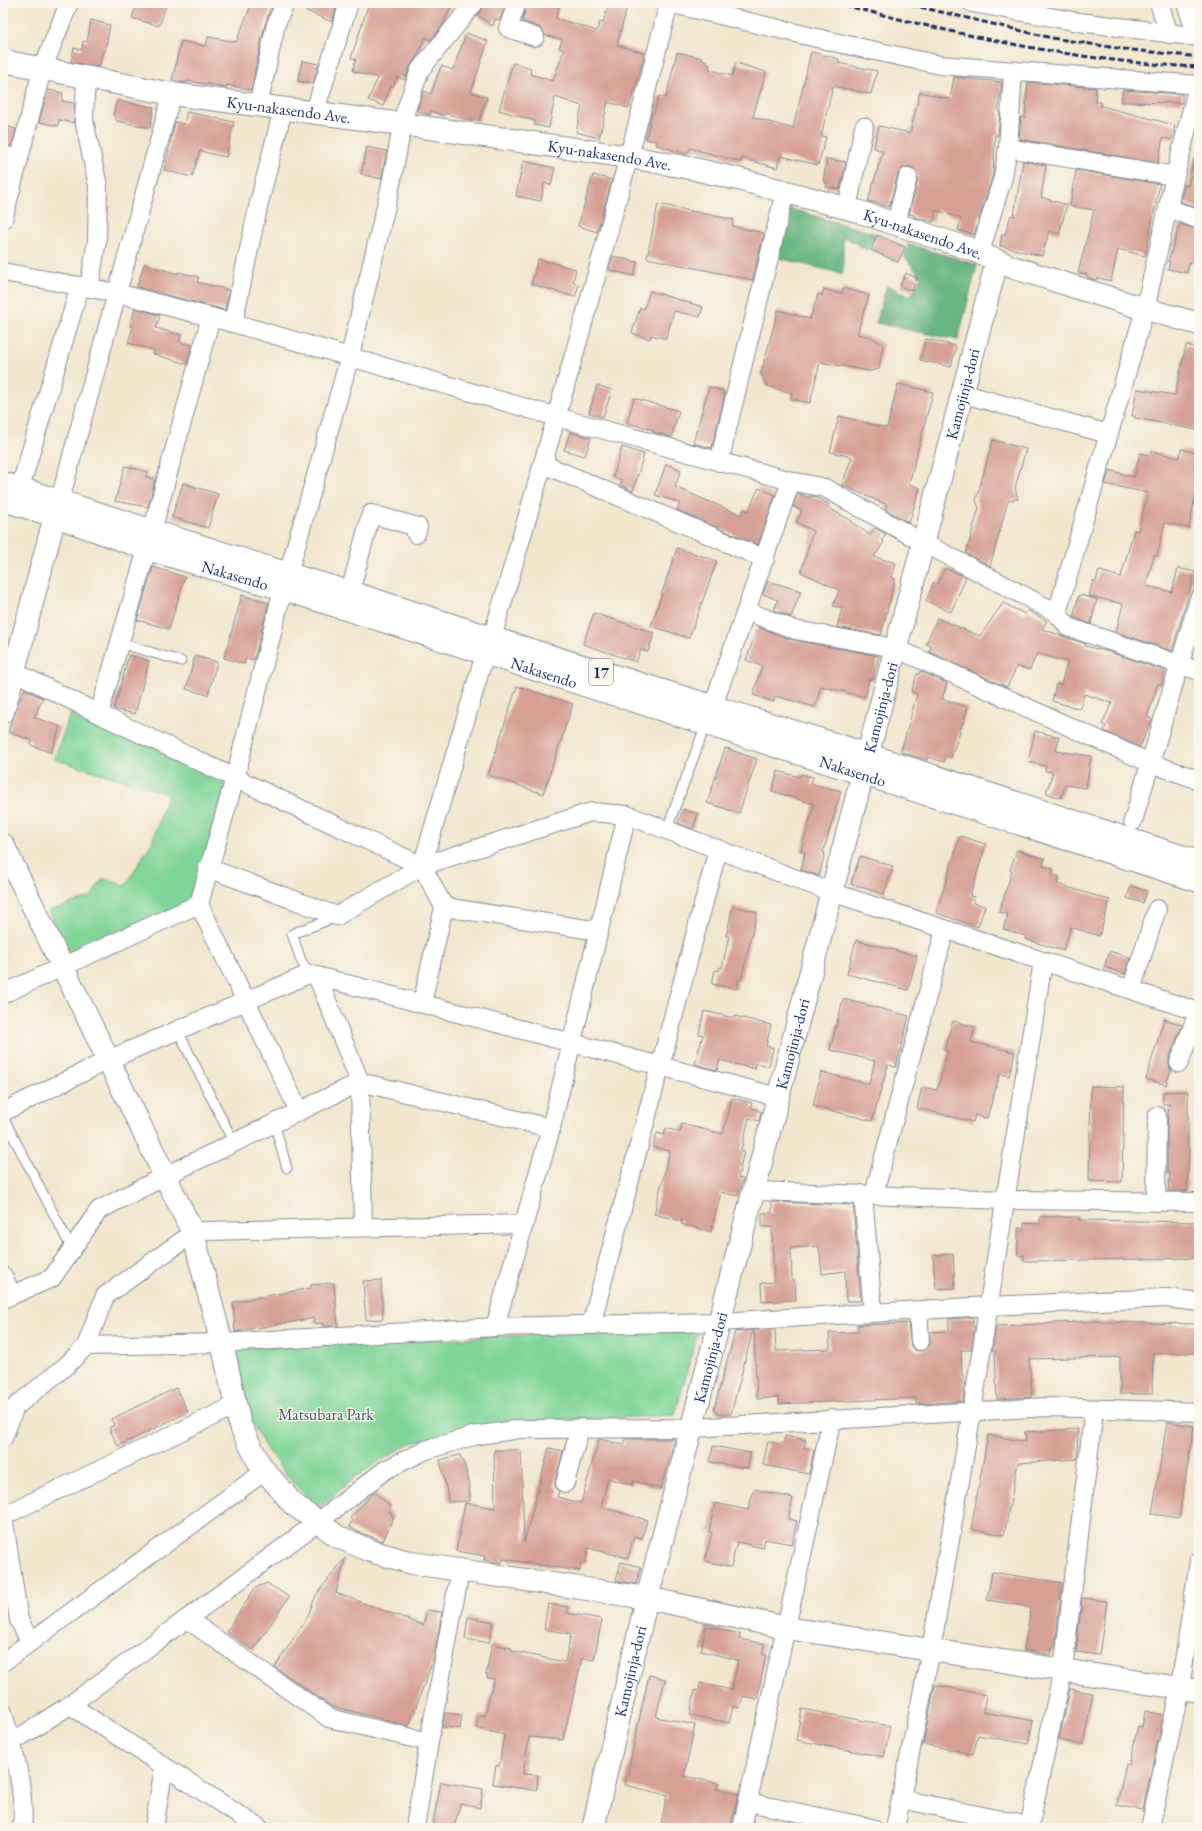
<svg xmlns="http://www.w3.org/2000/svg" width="1202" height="1831" viewBox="0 0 1202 1831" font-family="'EB Garamond',serif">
	<rect width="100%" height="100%" fill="#fbf7ec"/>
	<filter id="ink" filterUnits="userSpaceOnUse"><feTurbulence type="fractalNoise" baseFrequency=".025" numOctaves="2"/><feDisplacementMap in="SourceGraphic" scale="8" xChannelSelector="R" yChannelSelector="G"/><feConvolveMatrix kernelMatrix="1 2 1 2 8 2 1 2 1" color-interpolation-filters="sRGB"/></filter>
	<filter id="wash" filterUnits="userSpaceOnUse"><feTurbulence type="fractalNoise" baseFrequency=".012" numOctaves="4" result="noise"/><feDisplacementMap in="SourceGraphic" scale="16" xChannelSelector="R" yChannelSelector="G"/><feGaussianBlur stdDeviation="0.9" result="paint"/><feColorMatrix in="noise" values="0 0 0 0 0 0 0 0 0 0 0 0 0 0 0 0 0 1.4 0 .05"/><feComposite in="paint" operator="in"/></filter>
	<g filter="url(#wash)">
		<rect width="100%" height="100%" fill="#f2e6cd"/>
		<g fill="#80d598" stroke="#4e827b">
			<polygon points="73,707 222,780 225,787 195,899 70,959 48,911 91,897 103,878 125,886 152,842 168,794 54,759"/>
			<polygon points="699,1327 675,1415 521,1422 470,1427 408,1444 356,1476 319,1508 292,1482 267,1450 248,1416 236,1349"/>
		</g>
		<g fill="#68b680" stroke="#42726f">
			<polygon points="787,208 876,234 867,250 843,236 843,274 775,257"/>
			<polygon points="908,244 977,265 958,340 876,323 887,285 910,297 921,277 904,256"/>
		</g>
		<g id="blocks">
			<g fill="#d6a194">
				<polygon points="137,3 167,3 159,26 132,18"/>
				<polygon points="252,3 272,3 264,28 251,90 227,85 226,87 187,81 186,83 172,80 181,41 206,46 208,37 236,42"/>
				<polygon points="295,3 338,3 332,22 295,6"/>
				<polygon points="369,3 453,3 442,26 431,40 425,37 418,55 410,66 405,80 397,77 393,87 391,86 383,106 368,100 378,78 353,71 356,59 351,58"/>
				<polygon points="484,3 506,3 500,20 495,19 493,26 477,15 482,9"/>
				<polygon points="527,3 560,3 556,18 597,31 600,22 603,23 609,3 627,7 617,45 644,53 643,56 644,57 629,108 608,102 599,138 576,132 582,106 555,97 549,128 534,125 535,121 499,110 513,63 531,68 530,74 553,81 564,50 559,48 562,40 545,35 539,27 522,21"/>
				<polygon points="91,20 110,25 105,51 103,51 99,67 71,62 74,48 82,50 83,41 87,42"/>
				<polygon points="466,33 488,41 471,92 487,97 479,121 472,118 471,121 445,113 444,116 431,111 430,115 417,111 424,91 431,94 441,66 453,70"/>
				<polygon points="677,52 702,58 702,60 707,61 706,64 710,65 709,69 732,76 736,63 766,72 753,117 793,129 811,52 839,59 838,63 877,71 871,94 833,86 821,136 826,137 818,165 780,156 777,168 742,158 741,162 690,148 688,154 656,145 657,141 646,139 652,113 654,113 659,96 666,98"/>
				<polygon points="302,61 319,64 313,83 298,81"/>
				<polygon points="954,77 1002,82 998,111 1000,113 998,136 995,135 993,175 974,235 958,230 961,218 936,210 933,222 914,217 914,215 909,214 918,179 916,170 911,167 905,167 898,174 889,207 868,201 883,151 874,148 879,126 910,133 920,92 950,99"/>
				<polygon points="1028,82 1096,88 1095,102 1101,102 1101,106 1175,125 1172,140 1163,138 1158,163 1019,139 1021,117 1025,118"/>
				<polygon points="48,90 63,93 62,101 74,103 74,123 59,120 58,126 39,122"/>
				<polygon points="1123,90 1182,94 1182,103 1121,102"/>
				<polygon points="117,101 154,107 150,128 117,121 113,115"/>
				<polygon points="187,112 234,122 226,157 200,151 192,177 164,170 175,122 184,124"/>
				<polygon points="3,126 16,129 11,146 3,145"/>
				<polygon points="367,147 387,151 381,179 361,174"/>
				<polygon points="1194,158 1199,159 1199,209 1180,201 1185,185 1188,186"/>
				<polygon points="827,159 846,162 840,189 826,187 827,182 823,182"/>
				<polygon points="523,161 555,168 551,185 544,183 541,201 516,196"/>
				<polygon points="1023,161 1046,165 1041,197 1067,205 1059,234 1049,231 1042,256 1000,246 1002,234 1005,235 1011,215 1014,216"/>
				<polygon points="1076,170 1160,184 1145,256 1118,249 1111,281 1098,278 1097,280 1089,278 1086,274 1078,273 1094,210 1070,206"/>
				<polygon points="593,175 612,180 597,232 578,226"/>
				<polygon points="658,204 734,220 732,226 764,233 753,280 647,258"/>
				<polygon points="1180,224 1199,230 1199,264 1190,262 1187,273 1168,269 1170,262 1168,262"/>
				<polygon points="877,235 905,247 898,262 871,250"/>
				<polygon points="613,256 637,262 634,276 609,270"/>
				<polygon points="538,259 576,269 573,282 579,284 575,297 531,284"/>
				<polygon points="144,264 178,274 178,272 199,277 197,282 229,290 225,310 137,287"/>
				<polygon points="906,273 917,278 912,291 900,286"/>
				<polygon points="843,288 869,295 857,334 871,337 883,344 879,369 869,371 820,362 810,403 791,399 792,393 767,386 761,374 778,310 810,319 818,294 822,295 824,289 841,294"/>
				<polygon points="650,291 703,307 700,317 674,311 666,339 651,335 650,339 632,333 640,308 644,309"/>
				<polygon points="135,308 160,315 156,328 181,335 179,342 192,345 187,364 153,354 154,350 128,343 133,327 130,326"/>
				<polygon points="926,339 956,346 951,367 920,360"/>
				<polygon points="1186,345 1199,348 1199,422 1197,430 1135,418 1135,416 1132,416 1137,389 1175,395"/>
				<polygon points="898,384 933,392 909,484 920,488 909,523 885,509 887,505 842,485 852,457 830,452 839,416 887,428"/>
				<polygon points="597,385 612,390 603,417 589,413"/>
				<polygon points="709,387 724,391 723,394 725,394 712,448 693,443"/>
				<polygon points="634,398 679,411 671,437 653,432 654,430 627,423"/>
				<polygon points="570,432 591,438 585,456 564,450"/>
				<polygon points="993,440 1026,449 1015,488 1018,499 1008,501 990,566 966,553 979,508 976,500"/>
				<polygon points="622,447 644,454 633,491 620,485 622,480 613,477"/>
				<polygon points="1181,449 1199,454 1199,497 1195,496 1189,528 1165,523 1157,556 1154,555 1146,586 1172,592 1178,568 1195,572 1172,651 1116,632 1123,604 1089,596 1093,581 1096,581 1099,571 1121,577 1134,530 1138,531 1148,493 1105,484 1109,470 1134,477 1140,453 1149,455 1151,451 1179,458"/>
				<polygon points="666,464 681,470 675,487 741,515 744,509 748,511 759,488 775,495 758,545 677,510 680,503 655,495"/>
				<polygon points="125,466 148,472 146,477 155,479 148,507 115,501"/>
				<polygon points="183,483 218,494 208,528 172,517"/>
				<polygon points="798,493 809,498 810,496 816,497 829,504 827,507 852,521 851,522 870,535 875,528 886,534 882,540 884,542 874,557 896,563 892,577 895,579 881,635 837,627 842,608 833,606 839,590 801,572 813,531 796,522 802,511 793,506"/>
				<polygon points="677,548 717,561 689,638 651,626"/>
				<polygon points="153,567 185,577 169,629 137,620"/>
				<polygon points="945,568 966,577 951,612 926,601 934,582 938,584"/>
				<polygon points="768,581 801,591 791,617 774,610 778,600 763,594"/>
				<polygon points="242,595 269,603 254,660 246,658 244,664 224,658"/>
				<polygon points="1079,595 1097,599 1091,624 1073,617"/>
				<polygon points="1003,603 1025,614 1027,610 1047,621 1042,629 1086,644 1085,646 1109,652 1165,671 1161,685 1158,684 1147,717 1152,719 1140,747 1104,731 1106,726 1102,724 1112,703 1084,694 1080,709 1052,701 1056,684 1061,685 1067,662 1037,653 1030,670 1017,666 1007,687 929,652 931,646 926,644 937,618 980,636"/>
				<polygon points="594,613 654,633 648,652 641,650 636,662 583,644"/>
				<polygon points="758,627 793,640 879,656 873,680 869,679 865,697 821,686 815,707 775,696 774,702 753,695 762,666 746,660"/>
				<polygon points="129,655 149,661 135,714 114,709"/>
				<polygon points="195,656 217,662 208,695 186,689"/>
				<polygon points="920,671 947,683 942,699 968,707 951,758 946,756 944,762 928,757 927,760 901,752 917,694 911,692 917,674 919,674"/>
				<polygon points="517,686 573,704 543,794 488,775"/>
				<polygon points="24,689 43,698 34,717 60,727 51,753 31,745 32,740 8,732"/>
				<polygon points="1035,731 1059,737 1056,751 1091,756 1086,788 1065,785 1061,798 1046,793 1053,772 1045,771 1046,766 1028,762"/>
				<polygon points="725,748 757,759 739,813 707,803"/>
				<polygon points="778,771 800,777 801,774 813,777 811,784 841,791 823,853 825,853 819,876 801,870 805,852 801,851 814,804 772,791"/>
				<polygon points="683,809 698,814 693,829 678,823"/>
				<polygon points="960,836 986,844 970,896 975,897 973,903 985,906 978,927 936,913"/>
				<polygon points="1017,850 1045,859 1043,866 1054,869 1053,875 1060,877 1057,884 1110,900 1099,936 1071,927 1063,951 1025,939 1026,936 1003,929 1008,914 999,912 1012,871 1010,870"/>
				<polygon points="860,856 893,866 884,894 851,884"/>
				<polygon points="1131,886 1147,891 1143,903 1127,898"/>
				<polygon points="733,906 757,912 741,980 738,979 737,989 712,984 715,970 719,971 720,967 722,968 729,936 726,936"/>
				<polygon points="856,940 917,956 908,990 847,974"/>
				<polygon points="1110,951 1130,958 1125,974 1104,967"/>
				<polygon points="843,999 909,1016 896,1067 888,1065 872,1121 813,1106 821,1072 869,1084 875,1061 830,1050"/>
				<polygon points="704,1011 734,1018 735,1016 771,1025 766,1046 773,1048 769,1066 756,1063 755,1069 720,1060 717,1070 695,1064 703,1035 699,1034"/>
				<polygon points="1164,1019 1182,1025 1169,1059 1169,1065 1171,1070 1166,1085 1146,1079"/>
				<polygon points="953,1021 975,1027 971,1042 1015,1052 1009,1076 1000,1074 987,1118 975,1115 973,1122 917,1108 922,1087 937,1090 948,1051 944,1050"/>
				<polygon points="1091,1086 1124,1087 1122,1182 1089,1181"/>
				<polygon points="1188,1091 1188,1149 1189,1149 1187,1191 1168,1191 1170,1173 1167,1173 1167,1128 1169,1104 1163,1104 1163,1092"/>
				<polygon points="732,1098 752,1103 751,1107 761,1112 759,1121 749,1118 741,1150 744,1151 738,1178 743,1179 738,1196 721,1192 711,1232 681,1224 682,1221 654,1214 670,1151 653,1147 657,1133 664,1135 666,1128 680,1132 682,1124 723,1134"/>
				<polygon points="772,1202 853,1205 861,1301 846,1301 845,1271 822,1274 819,1246 791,1248 792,1281 795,1281 796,1300 762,1302 761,1283 774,1282 772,1227 762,1227 762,1213 772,1213"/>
				<polygon points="1040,1217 1079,1217 1079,1220 1199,1222 1199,1258 1024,1261 1024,1255 1018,1256 1018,1228 1024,1229 1024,1223 1040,1224"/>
				<polygon points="953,1254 955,1288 936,1289 933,1255"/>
				<polygon points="381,1280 383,1319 366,1320 363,1281"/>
				<polygon points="334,1283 338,1326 323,1326 323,1323 314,1324 314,1318 235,1332 233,1302 311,1288 311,1285"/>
				<polygon points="973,1317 973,1327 975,1327 971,1350 961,1350 962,1376 965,1376 963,1401 916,1404 916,1398 779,1404 779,1397 757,1399 754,1330 775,1329 776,1351 830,1349 829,1333 858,1332 858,1325 908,1323 911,1346 915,1350 920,1351 926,1349 930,1345 930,1332 949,1331 949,1319"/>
				<polygon points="1098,1321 1099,1322 1199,1324 1199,1353 1153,1353 1152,1394 1120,1394 1120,1357 1029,1359 1032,1397 997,1399 995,1350 992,1350 996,1326"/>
				<polygon points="753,1330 731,1414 718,1414 714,1409 735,1332"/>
				<polygon points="176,1388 188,1412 118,1446 109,1428 114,1425 111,1419"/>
				<polygon points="1167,1422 1194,1426 1179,1518 1152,1514"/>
				<polygon points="1078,1429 1077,1459 1018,1463 1004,1535 971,1529 988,1435 1026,1442 1025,1432"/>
				<polygon points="785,1436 806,1440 804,1448 814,1450 809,1474 763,1465 768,1442 783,1444"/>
				<polygon points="599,1439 624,1445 625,1439 675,1439 661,1489 633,1481 632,1485 608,1478 601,1507 647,1520 642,1538 634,1536 628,1558 588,1548 585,1564 581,1563 580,1571 503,1559 502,1563 484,1560 485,1556 456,1551 465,1503 495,1508 494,1450 521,1450 524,1543 549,1448 563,1451 555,1481 555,1486 559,1491 557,1497 581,1503"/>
				<polygon points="713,1446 750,1453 748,1468 710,1462"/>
				<polygon points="460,1455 462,1460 463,1460 469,1483 470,1501 448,1502 447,1492 440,1460"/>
				<polygon points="754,1489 793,1498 788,1519 797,1521 792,1544 765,1539 763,1548 737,1542 731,1567 705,1561 712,1532 709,1532 715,1503 748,1510"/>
				<polygon points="374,1492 390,1506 388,1511 392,1513 391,1515 394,1516 383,1541 358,1532 349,1526 353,1520 350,1518"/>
				<polygon points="345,1558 336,1593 423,1625 427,1610 442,1612 434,1657 409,1726 331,1706 275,1667 308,1616 316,1595"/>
				<polygon points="621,1562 641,1567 636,1584 616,1581"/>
				<polygon points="992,1572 1062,1583 1055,1648 1052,1648 1051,1655 1024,1650 1031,1607 987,1600"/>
				<polygon points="267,1583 289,1597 253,1650 226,1632 255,1588"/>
				<polygon points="1082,1598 1107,1601 1099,1655 1076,1652"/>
				<polygon points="548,1604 568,1607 567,1613 602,1619 594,1660 582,1658 563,1740 529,1737 523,1774 538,1775 537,1789 533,1790 493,1784 496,1765 499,1766 504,1735 476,1728 479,1715 485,1716 494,1679 487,1678 488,1675 486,1675 492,1644 512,1648 511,1651 565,1662 571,1634 544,1629"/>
				<polygon points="468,1617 493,1622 489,1643 465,1639"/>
				<polygon points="706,1626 740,1634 739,1639 765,1644 762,1654 766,1655 757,1699 743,1696 740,1708 733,1706 729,1723 690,1715 695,1690 699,1691 700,1683 732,1690 738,1660 701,1651"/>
				<polygon points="649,1675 665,1679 656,1717 695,1725 684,1776 718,1783 716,1789 739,1794 730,1828 660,1828 667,1795 625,1785"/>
				<polygon points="935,1685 986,1695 983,1712 1033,1721 1028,1744 978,1735 973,1754 923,1744"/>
				<polygon points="1070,1689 1093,1693 1083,1745 1059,1740"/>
				<polygon points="802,1709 890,1726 884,1757 796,1740"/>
				<polygon points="1145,1711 1163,1715 1143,1810 1117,1805 1126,1764 1129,1765 1138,1726 1142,1727"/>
				<polygon points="445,1713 462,1715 460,1729 442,1727"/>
				<polygon points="441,1782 483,1789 480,1808 460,1804 454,1828 432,1828"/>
			</g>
		</g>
	</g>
	<g filter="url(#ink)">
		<use href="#blocks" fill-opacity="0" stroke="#868a96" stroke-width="1"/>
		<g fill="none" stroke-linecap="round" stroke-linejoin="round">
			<g stroke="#868a96" stroke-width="11">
				<g id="service">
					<polyline points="119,643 181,661"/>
					<polyline points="667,829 706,724"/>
					<polyline points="309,974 301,960 292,934 336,917"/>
					<polyline points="178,1031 234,1143"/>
					<polyline points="3,1117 72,1249"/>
					<polyline points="274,1123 287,1168"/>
				</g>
			</g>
			<g stroke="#868a96" stroke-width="20">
				<g id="minor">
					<polyline points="517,3 508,28 535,37"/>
					<polyline points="669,3 838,43 940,65 1199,85"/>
					<polyline points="972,3 1079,22 1199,37"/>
					<polyline points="1159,3 1169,34"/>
					<polyline points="86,78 84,120 98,186 97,241 89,288"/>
					<polyline points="258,106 276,24 285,3"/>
					<polyline points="314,114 349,3"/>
					<polyline points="1008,148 1175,176"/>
					<polyline points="3,155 19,159"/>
					<polyline points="847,208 864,127"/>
					<polyline points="1169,208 1199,220"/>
					<polyline points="3,220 42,70 69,3"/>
					<polyline points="896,223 908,177"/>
					<polyline points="980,252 1003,177 1008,148 1013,72"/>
					<polyline points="3,272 117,293 233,323 557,417 791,481 825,488 922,542 1057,613 1068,627 1199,671"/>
					<polyline points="233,323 259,203 283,109"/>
					<polyline points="961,393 1108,434"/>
					<polyline points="719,462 785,192"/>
					<polyline points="543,464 765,559"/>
					<polyline points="20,488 80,286"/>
					<polyline points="56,514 172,94"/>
					<polyline points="152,531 211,317"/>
					<polyline points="288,574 350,356 390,189 405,112 420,70 474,3"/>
					<polyline points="283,589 235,778 199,904 299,1111"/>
					<polyline points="350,592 371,514 418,527 416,534"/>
					<polyline points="747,611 795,630 895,648 1150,763 1199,780"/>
					<polyline points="1057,613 1145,309 1175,176 1198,85"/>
					<path d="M492,638c62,-211 123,-422 177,-635"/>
					<polyline points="3,666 99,714 422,866 444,907 422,1003"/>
					<polyline points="713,706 791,481"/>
					<polyline points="99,714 147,549"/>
					<polyline points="1133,821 1199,599"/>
					<polyline points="422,866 485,654"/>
					<polyline points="208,868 337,916 422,866 591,812 627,815 831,892 1199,1012"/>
					<polyline points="444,907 599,931"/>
					<polyline points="317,976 360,1082 363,1227"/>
					<polyline points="1131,990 1157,909"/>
					<polyline points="3,994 199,904"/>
					<polyline points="1179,1063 1198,1012"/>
					<polyline points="3,1112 108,1060 309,974 778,1097"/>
					<polyline points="755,1191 1006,1200 1199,1202"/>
					<polyline points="863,1194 873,1313"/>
					<polyline points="874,1194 945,930"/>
					<polyline points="1156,1202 1157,1116"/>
					<polyline points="3,1276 12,1295 3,1299"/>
					<polyline points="12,1295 52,1278 99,1210 165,1176 360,1082 551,1128"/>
					<polyline points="918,1311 920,1341"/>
					<polyline points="591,1325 718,849"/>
					<polyline points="495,1327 551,1128 627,815"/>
					<polyline points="86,1346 221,1343 495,1327 719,1322 989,1306 1166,1298 1199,1302"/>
					<polyline points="3,1438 15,1407 67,1365 86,1346 105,1296 193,1233 204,1231 524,1224"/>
					<polyline points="565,1483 580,1428"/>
					<polyline points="3,1516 236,1405"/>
					<polyline points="3,1516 19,1620 30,1642"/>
					<polyline points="187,1619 329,1718 429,1742"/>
					<polyline points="3,1662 265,1471"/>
					<polyline points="70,1705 259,1828"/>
					<path d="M3,1713c10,35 23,78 19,115"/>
					<polyline points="12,1742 70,1705 318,1522 385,1470 426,1450 473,1436 520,1429 692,1428 1047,1407 1199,1412"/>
					<polyline points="901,1799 1029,1826"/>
					<polyline points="748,1802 872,1828"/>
					<polyline points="154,1828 164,1767"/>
					<polyline points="415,1828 429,1742 460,1571"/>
					<polyline points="742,1828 832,1418"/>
					<polyline points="895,1828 931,1650 972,1411 1043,961"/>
					<polyline points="1029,1828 1063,1670 1094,1409"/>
					<polyline points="1150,1828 1180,1688 1199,1561"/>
				</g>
			</g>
			<g stroke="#868a96" stroke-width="24">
				<g id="tertiary">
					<polyline points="3,712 55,516"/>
					<polyline points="3,845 193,1233 224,1352 240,1425 259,1463 265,1471 293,1504 318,1522 338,1537 371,1551 412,1563 647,1598 787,1628 1199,1691"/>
					<path id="s1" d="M593,1828l54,-230 350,-1337"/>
				</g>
			</g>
			<g stroke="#868a96" stroke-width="24">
				<g id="secondary">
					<path id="s2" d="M3,61l169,33 230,30 228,33 60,11 48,11 119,32 113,38 42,18 133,42 54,15"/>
				</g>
			</g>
			<g stroke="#868a96" stroke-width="24">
				<g id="trunk">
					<polyline points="1188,3 1199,36"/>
					<polyline points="3,483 288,574 350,592 492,638 844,747 1199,862"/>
					<path id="s3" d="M3,500l52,16 92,33 136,40 916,292"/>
				</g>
			</g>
			<use href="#service" stroke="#fff" stroke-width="9"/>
			<use href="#minor" stroke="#fff" stroke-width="18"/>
			<use href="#tertiary" stroke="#fff" stroke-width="22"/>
			<use href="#secondary" stroke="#fff" stroke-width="22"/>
			<use href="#trunk" stroke="#fff" stroke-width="22"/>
			<g stroke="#1b2f5e" stroke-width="3" stroke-dasharray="6 3" stroke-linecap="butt">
				<path d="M836,3c119,31 240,59 363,64"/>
				<polyline points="903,3 1052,38 1123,49 1199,57"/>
			</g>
		</g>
	</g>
	<g text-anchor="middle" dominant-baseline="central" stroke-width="3" stroke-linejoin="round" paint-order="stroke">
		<rect fill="#fbf7ec" stroke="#5e6b89" stroke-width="1" x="589" y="659" width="24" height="26" rx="3"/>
		<g font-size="15" font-weight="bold" fill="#1b2f5e">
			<text x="601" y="672">17</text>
		</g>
		<g font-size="16" fill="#1b2f5e" stroke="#fbf7ec">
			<text stroke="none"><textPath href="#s2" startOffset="290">Kyu-nakasendo Ave.</textPath></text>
			<text stroke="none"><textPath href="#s2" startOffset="614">Kyu-nakasendo Ave.</textPath></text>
			<text stroke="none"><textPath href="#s2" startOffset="938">Kyu-nakasendo Ave.</textPath></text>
			<text stroke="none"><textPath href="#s1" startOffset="1481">Kamojinja-dori</textPath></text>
			<text stroke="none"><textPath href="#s3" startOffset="244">Nakasendo</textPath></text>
			<text stroke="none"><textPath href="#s3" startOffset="568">Nakasendo</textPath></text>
			<text stroke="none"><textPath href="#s1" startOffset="1157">Kamojinja-dori</textPath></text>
			<text stroke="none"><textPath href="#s3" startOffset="892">Nakasendo</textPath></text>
			<text stroke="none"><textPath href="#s1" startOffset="809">Kamojinja-dori</textPath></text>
			<text stroke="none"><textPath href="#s1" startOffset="485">Kamojinja-dori</textPath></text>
			<text stroke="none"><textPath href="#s1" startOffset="161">Kamojinja-dori</textPath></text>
		</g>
		<g font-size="16" fill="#34586c" stroke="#fbf7ec">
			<text x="326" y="1414">Matsubara Park</text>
		</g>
	</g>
	<rect width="1202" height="1831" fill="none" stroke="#fbf7ec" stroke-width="16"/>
</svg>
